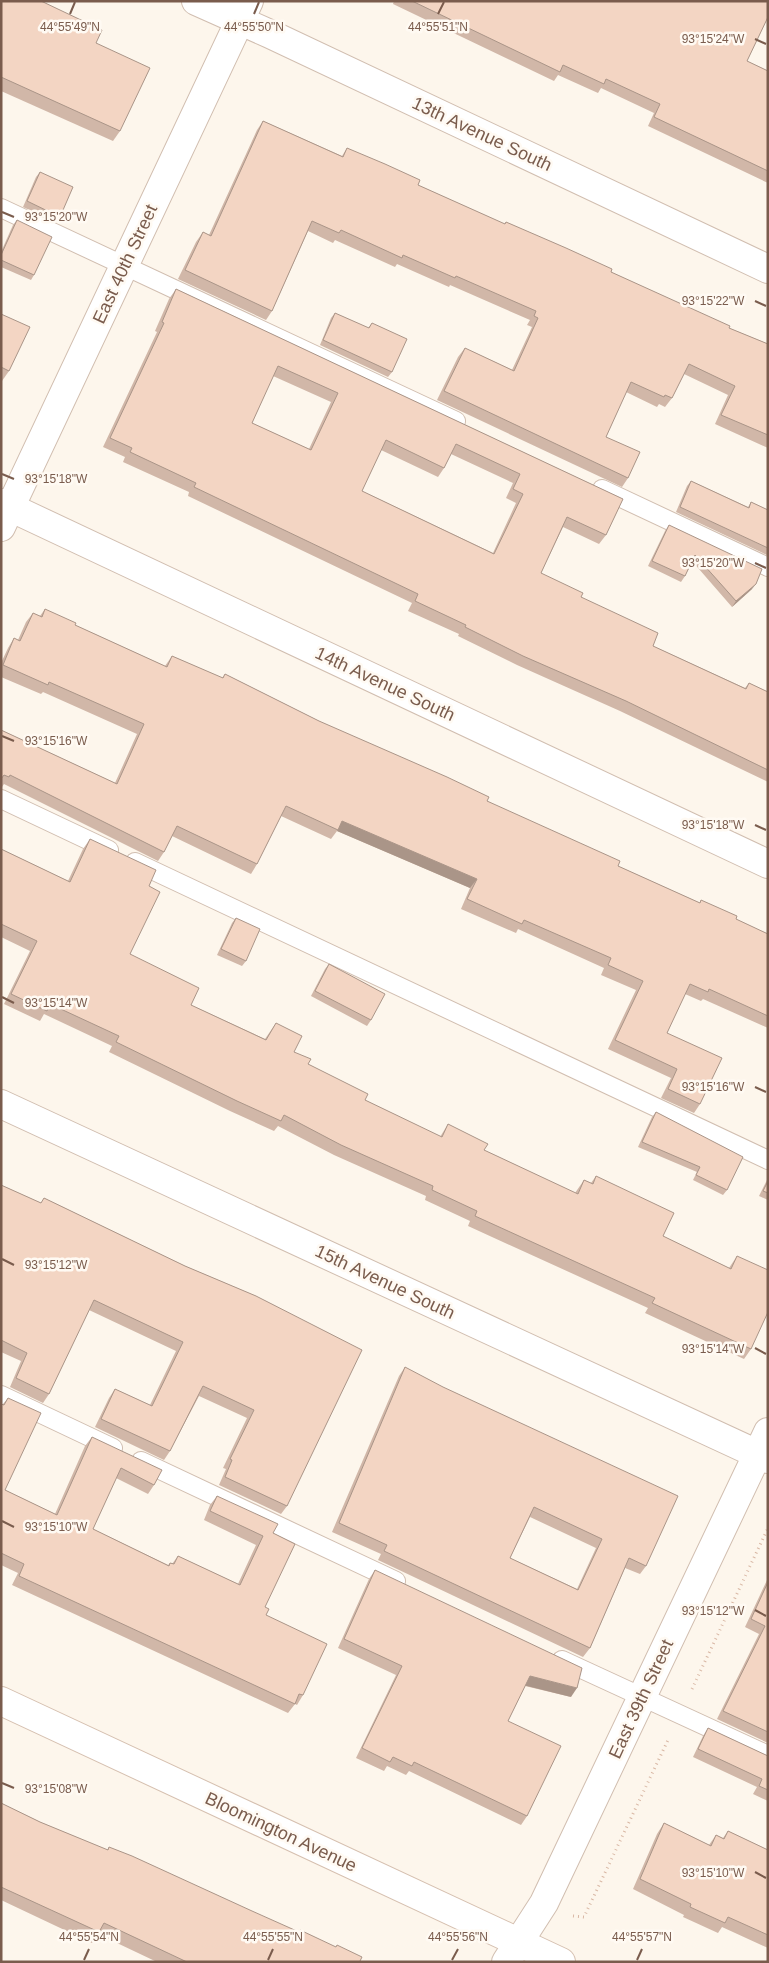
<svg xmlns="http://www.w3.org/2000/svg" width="769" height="1963" viewBox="0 0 769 1963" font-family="Arial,sans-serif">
	<rect width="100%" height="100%" fill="#fdf6ec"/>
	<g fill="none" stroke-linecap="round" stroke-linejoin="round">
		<g stroke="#d1beb0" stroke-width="20">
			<g id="lane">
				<polyline points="1,208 456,421"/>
				<polyline points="602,489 768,567"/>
				<polyline points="1,799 109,850"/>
				<polyline points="135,862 768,1160"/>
				<polyline points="1,1395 113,1448"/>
				<polyline points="141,1461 396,1581"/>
				<polyline points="562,1660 768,1755"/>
			</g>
		</g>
		<g stroke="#d1beb0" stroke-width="30">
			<g id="street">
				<polyline points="196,1 270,34 768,269"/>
				<polyline points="1,503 768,864"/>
				<polyline points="1,527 249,1"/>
				<polyline points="1,1104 768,1459"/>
				<polyline points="506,1962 544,1903 768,1432"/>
			</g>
		</g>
		<g stroke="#d6c0b0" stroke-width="30">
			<polyline id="secondary" points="1,1701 561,1962"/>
		</g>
		<g stroke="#d9b8a5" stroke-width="3" stroke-dasharray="1 4" stroke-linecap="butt">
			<polyline points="692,1689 768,1528"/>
			<polyline points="573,1916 584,1917 668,1740"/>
		</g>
		<use href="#lane" stroke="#fff" stroke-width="18"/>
		<use href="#street" stroke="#fff" stroke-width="28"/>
		<use href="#secondary" stroke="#fff" stroke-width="28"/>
	</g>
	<g fill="#d1b7a8" fill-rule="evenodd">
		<polygon points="1,1 96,43 120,131 113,141 1,91"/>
		<polygon points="394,1 768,1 768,20 767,19 747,61 768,71 768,183 648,126 654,113 601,88 598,93 558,75 554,81 393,4"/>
		<polygon points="263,121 342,156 347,148 418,185 504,224 506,222 729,328 768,344 768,448 715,424 728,395 684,374 672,398 665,407 659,404 657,407 626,392 606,437 628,478 622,487 437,400 458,357 465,348 512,370 532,327 527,325 530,320 450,285 449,287 397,264 395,267 335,240 333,243 308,231 272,311 266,320 178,279 196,242 203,232 209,235 257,130"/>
		<polygon points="40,172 60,217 56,222 23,207 36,177"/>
		<polygon points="17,220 34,275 31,280 1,267 1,252 13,225"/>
		<path d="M176,289l447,210 -17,36 -7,9 -36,-17 -22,46 40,24 72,49 92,42 4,-5 19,9v90l-148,-71 -103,-46 -59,-29 1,-2 -51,-23 4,-8 -224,-107 1,-4 -66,-30 2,-5 -22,-10 54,-115 -2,-1 14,-32zM273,376l58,26 -22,47 -57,-26zM381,450l57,27 6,-9 7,-14 62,29 -7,15 10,5 -23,50 -131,-62z"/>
		<polygon points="335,313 368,328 372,323 392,372 388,377 320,345 331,318"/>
		<polygon points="1,314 9,371 2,381 1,381"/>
		<polygon points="691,481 748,507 751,502 768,510 767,555 676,512 687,486"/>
		<polygon points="669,525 752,589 732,607 692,561 685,576 681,582 648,566 665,531"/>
		<polygon points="45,609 75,625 165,666 172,656 222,678 225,674 319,721 487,801 618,866 700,903 701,900 736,919 768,934 768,1028 703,999 701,1001 685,994 667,1033 700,1104 694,1113 661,1098 671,1078 608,1049 636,990 601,975 604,968 518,929 516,933 461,909 470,888 337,831 331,839 281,816 257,864 251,874 172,836 164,852 158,861 4,784 2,787 1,786 1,730 115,783 137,734 43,692 41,694 1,677 1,663 8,648 14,638 18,640 26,622 33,613 40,616"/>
		<polygon points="90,839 149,886 130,954 191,1005 265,1039 276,1023 294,1052 308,1064 365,1100 440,1137 448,1124 484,1150 575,1193 584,1180 591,1183 596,1176 663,1236 729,1268 737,1256 751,1349 744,1359 645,1313 648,1308 468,1226 470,1221 425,1200 426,1196 334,1155 278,1126 274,1131 230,1111 109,1052 112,1046 44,1014 40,1021 4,1004 30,951 1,937 1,849 68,881 83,849"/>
		<polygon points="236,918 246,961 242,966 217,955 232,923"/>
		<polygon points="329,964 371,1020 367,1026 311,996 325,969"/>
		<polygon points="656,1112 727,1190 723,1195 693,1180 697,1172 638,1147 652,1117"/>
		<polygon points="768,1178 768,1200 759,1196"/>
		<polygon points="1,1185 41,1203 44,1198 185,1266 256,1296 287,1506 281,1514 219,1485 226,1469 223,1468 247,1418 199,1396 170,1451 164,1460 95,1427 109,1398 115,1389 150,1405 176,1351 89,1310 49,1394 43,1403 10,1387 21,1361 1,1352"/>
		<path d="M405,1367l241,199 -6,8 -15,-6 -35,80 -7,9 -205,-97 3,-6 -49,-22 67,-156zM530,1517l66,31 -19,41 -67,-31z"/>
		<polygon points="8,1398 5,1490 55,1514 85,1446 92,1437 154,1485 148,1494 116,1478 93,1529 168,1565 170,1563 172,1564 178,1556 238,1584 256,1545 204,1520 210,1505 217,1496 273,1533 265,1607 266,1615 303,1695 297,1705 295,1704 288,1713 12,1585 18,1573 1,1565 1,1404 3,1404"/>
		<polygon points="375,1570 571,1697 525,1686 508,1721 527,1816 521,1825 409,1771 406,1775 387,1766 384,1771 356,1758 396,1675 338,1648 369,1579"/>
		<polygon points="768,1578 768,1743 717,1719 759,1634 745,1627"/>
		<polygon points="708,1728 768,1756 768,1801 753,1794 757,1787 693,1757 703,1736"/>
		<polygon points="1,1803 40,1822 107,1850 109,1847 361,1962 157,1962 98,1934 92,1943 1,1900"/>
		<polygon points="664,1823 709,1845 716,1835 723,1838 728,1831 768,1850 768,1948 722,1927 718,1933 683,1917 684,1915 633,1889 657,1834"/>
	</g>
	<g fill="#aa9588">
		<polygon points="756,584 752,589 732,607 736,601"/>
		<polygon points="342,821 477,879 470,888 337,831"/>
		<polygon points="530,1676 577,1688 571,1697 523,1685"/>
	</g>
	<g fill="#f3d5c3" stroke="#aa9588" fill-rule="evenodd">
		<polygon points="1,1 41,1 102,30 96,43 150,68 120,131 1,77"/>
		<polygon points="412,1 768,1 768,17 747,61 768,71 768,171 654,117 660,104 606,79 604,84 563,65 560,72"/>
		<polygon points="263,121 343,157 347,148 385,164 420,180 418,185 505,224 506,222 566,248 612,269 611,272 730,326 729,328 768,344 768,435 721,415 735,386 689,364 672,398 665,395 664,397 631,382 606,437 640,452 628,478 444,391 465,348 514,371 538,318 534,316 536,311 456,276 455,278 403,255 402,258 341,230 339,233 312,221 272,311 185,270 203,232 211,236"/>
		<polygon points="40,172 73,187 60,217 27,201"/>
		<polygon points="17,220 52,237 34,275 1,260 1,255"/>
		<path d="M176,289l447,210 -17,36 -39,-18 -26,56 42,20 -2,4 77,36 -5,13 93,43 3,-6 19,9v78l-142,-69 -103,-45 -58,-29 1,-2 -51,-24 3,-7 -224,-107 2,-4 -66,-31 2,-4 -22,-10 54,-115 -2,-1zM278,366l60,27 -27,57 -59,-27zM386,440l58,28 12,-24 64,30 -7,15 10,5 -29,60 -132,-63z"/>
		<polygon points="335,313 369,328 372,323 407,339 392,372 323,340"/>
		<polygon points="1,314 30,327 9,371 1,367"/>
		<polygon points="691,481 749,508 751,502 768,510 768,548 680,507"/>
		<polygon points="669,525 762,569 756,584 736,601 695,555 685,576 652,561"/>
		<polygon points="45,609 76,623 75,625 167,667 172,656 223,678 225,674 319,721 447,777 489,797 487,801 620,861 618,866 700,903 701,900 737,916 736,919 768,934 768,1016 709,989 708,992 690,984 667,1033 722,1058 700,1104 668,1089 677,1069 615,1040 643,981 608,965 611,958 524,920 522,924 467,899 477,879 342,821 338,830 286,806 257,864 177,826 164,852 10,775 9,777 4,775 1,779 1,730 117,784 144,724 49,682 48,685 3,665 14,638 20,641 33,613 42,617"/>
		<polygon points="90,839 156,870 149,886 160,892 130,954 199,988 191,1005 266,1040 276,1023 302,1036 294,1052 311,1059 308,1064 368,1094 365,1100 442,1137 448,1124 488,1144 484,1150 578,1194 584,1180 593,1184 596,1176 674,1213 663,1236 731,1269 737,1256 768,1270 768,1312 751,1349 652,1303 655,1298 475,1216 477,1211 432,1190 433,1186 341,1145 284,1115 281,1121 237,1101 116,1042 119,1036 50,1004 47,1011 11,994 37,941 1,924 1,849 70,882"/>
		<polygon points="236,918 260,929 246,961 221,949"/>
		<polygon points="329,964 385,994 371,1020 315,991"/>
		<polygon points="656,1112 743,1157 727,1190 696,1175 700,1167 642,1142"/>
		<polygon points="768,1181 768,1193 763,1191"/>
		<polygon points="1,1185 41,1203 44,1198 185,1266 256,1296 362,1350 287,1506 225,1477 232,1460 230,1459 254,1410 203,1386 170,1451 101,1419 115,1389 152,1406 183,1342 94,1300 49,1394 16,1378 27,1353 1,1340"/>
		<path d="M405,1367l38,20 235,109 -32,70 -17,-8 -39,90 -206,-97 3,-6 -48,-22zM534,1507l68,32 -24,51 -68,-32z"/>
		<polygon points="8,1398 41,1413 5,1490 57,1515 92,1437 162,1470 154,1485 121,1468 93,1529 169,1566 170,1563 174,1564 178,1556 240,1585 263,1536 210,1511 217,1496 278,1524 273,1533 295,1544 265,1607 269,1609 266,1615 327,1644 303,1695 299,1694 295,1704 19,1576 24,1564 1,1553 1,1404 4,1405"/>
		<polygon points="375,1570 582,1668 577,1688 530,1676 508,1721 561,1746 527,1816 414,1762 412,1766 393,1757 390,1762 362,1748 402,1666 344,1639"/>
		<polygon points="768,1582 768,1732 723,1711 765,1626 751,1619"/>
		<polygon points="708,1728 768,1756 768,1790 759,1786 762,1779 698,1749"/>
		<polygon points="1,1803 40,1822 108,1850 109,1847 132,1856 252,1911 299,1932 300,1930 336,1947 337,1945 362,1957 360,1961 361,1962 187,1962 104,1923 99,1932 1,1887"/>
		<polygon points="664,1823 711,1846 716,1835 724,1839 728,1831 768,1850 768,1935 728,1917 725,1923 690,1907 691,1904 640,1879"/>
	</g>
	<path fill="none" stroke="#7a5c4d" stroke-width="2" d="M70,14l5,-12M254,14l5,-12M438,14l6,-12M755,39l11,5M2,212l12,5M755,301l11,5M2,474l12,5M755,563l11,5M2,736l12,5M755,825l11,5M2,997l12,6M755,1087l11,5M2,1259l12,6M755,1348l11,6M2,1521l12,6M755,1610l11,6M2,1783l12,5M755,1872l11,6M84,1960l5,-11M268,1960l5,-11M452,1960l6,-11M637,1960l5,-11"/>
	<g text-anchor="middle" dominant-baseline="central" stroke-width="5" stroke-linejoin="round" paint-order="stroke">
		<g font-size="18" fill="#7a5c4d" stroke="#fffaf3">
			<text transform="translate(482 134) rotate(25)">13th Avenue South</text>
			<text transform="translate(125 264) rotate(-65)">East 40th Street</text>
			<text transform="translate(385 684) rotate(25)">14th Avenue South</text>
			<text transform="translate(385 1282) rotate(25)">15th Avenue South</text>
			<text transform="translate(641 1699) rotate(-65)">East 39th Street</text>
			<text transform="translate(281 1832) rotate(25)">Bloomington Avenue</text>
		</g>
	</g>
	<g font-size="12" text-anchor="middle" fill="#7a5c4d" stroke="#fffaf3" stroke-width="5" stroke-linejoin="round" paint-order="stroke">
		<text x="70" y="31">44°55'49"N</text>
		<text x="254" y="31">44°55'50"N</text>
		<text x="438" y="31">44°55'51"N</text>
		<text x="713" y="43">93°15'24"W</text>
		<text x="56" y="221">93°15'20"W</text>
		<text x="713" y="305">93°15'22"W</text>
		<text x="56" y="483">93°15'18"W</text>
		<text x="713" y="567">93°15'20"W</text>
		<text x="56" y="745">93°15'16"W</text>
		<text x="713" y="829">93°15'18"W</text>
		<text x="56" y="1007">93°15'14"W</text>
		<text x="713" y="1091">93°15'16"W</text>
		<text x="56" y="1269">93°15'12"W</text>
		<text x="713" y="1353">93°15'14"W</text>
		<text x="56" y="1531">93°15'10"W</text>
		<text x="713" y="1615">93°15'12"W</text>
		<text x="56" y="1793">93°15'08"W</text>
		<text x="713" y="1877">93°15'10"W</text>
		<text x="89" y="1941">44°55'54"N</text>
		<text x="273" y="1941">44°55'55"N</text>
		<text x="458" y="1941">44°55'56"N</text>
		<text x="642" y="1941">44°55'57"N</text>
	</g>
	<rect width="769" height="1963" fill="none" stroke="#7a5c4d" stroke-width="5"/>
</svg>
